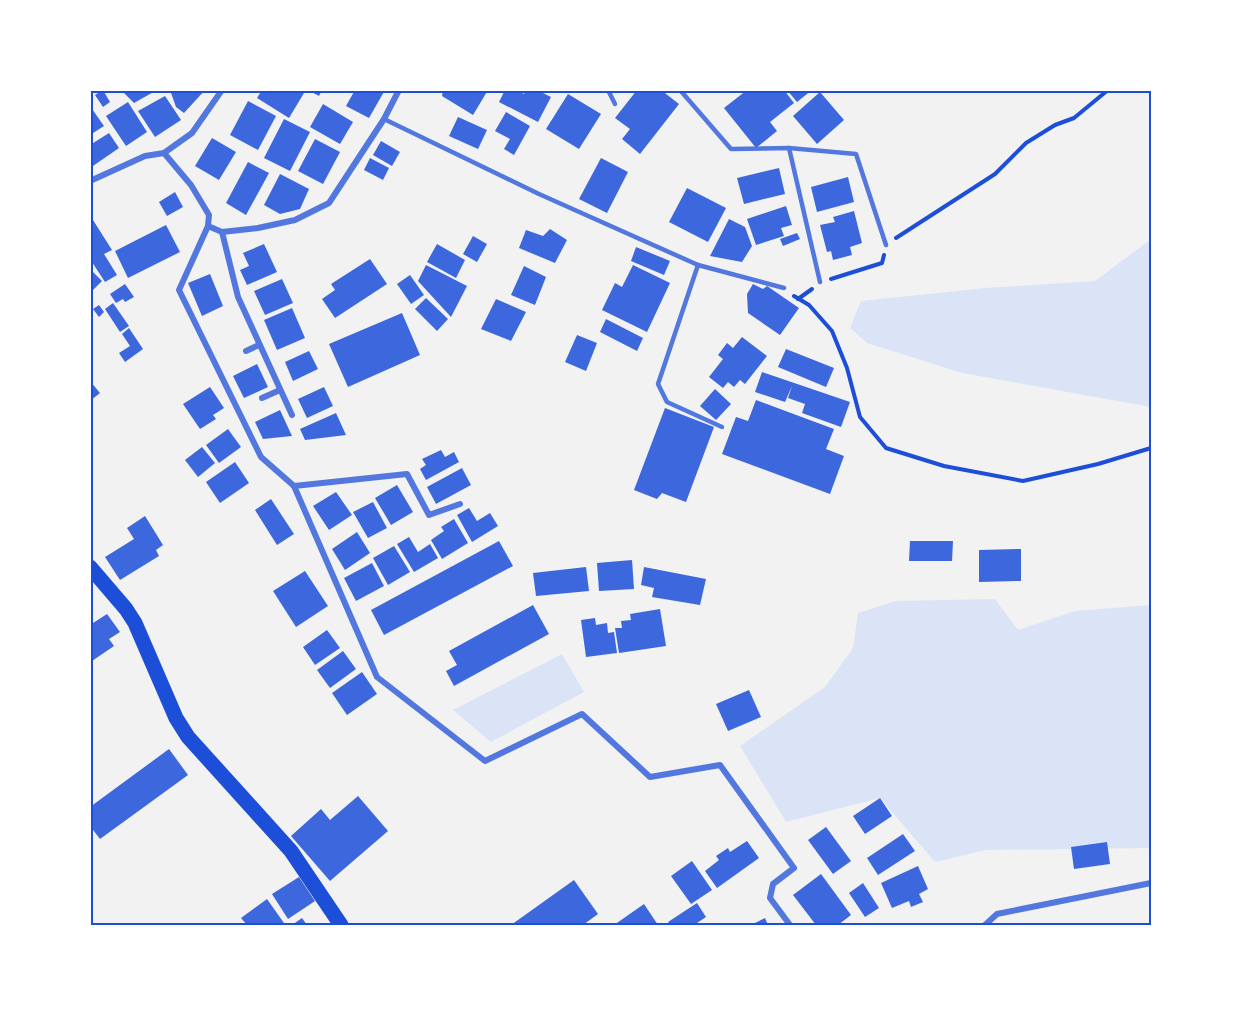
<svg xmlns="http://www.w3.org/2000/svg" width="1241" height="1015" viewBox="0 0 1241 1015" font-family="Jost,sans-serif">
	<rect width="100%" height="100%" fill="#f2f2f2"/>
	<g fill="#dbe4f7">
		<polygon points="1151,239 1151,407 962,373 867,343 850,328 861,301 985,288 1095,281"/>
		<polygon points="995,599 1018,630 1075,611 1151,605 1151,848 986,850 935,862 880,798 786,822 740,746 825,687 853,648 858,613 896,601"/>
		<polygon points="562,654 584,692 491,742 453,710"/>
	</g>
	<g fill="#3d67dc">
		<polygon points="103,90 110,102 103,107 95,95"/>
		<polygon points="121,90 157,90 134,103"/>
		<polygon points="170,90 205,90 184,113 176,107"/>
		<polygon points="262,90 300,90 304,93 289,118 257,98"/>
		<polygon points="308,90 322,90 319,96"/>
		<polygon points="355,90 385,90 369,118 346,106"/>
		<polygon points="443,90 488,90 473,115 442,96"/>
		<polygon points="505,90 516,90 524,94 526,90 537,90 551,97 538,122 499,102"/>
		<polygon points="637,90 661,90 679,104 640,154 622,139 630,129 615,118"/>
		<polygon points="747,90 784,90 794,103 770,122 777,131 756,148 724,108"/>
		<polygon points="787,90 812,90 797,102"/>
		<polygon points="820,92 844,120 817,144 793,116"/>
		<polygon points="568,94 601,114 579,149 546,129"/>
		<polygon points="165,96 181,120 155,137 138,111"/>
		<polygon points="248,101 276,116 258,150 230,135"/>
		<polygon points="128,102 147,132 126,146 106,116"/>
		<polygon points="323,104 353,122 340,144 310,127"/>
		<polygon points="90,106 104,126 90,135"/>
		<polygon points="506,112 530,126 514,155 504,149 510,139 495,131"/>
		<polygon points="458,117 487,130 478,149 449,136"/>
		<polygon points="284,119 310,132 290,171 264,158"/>
		<polygon points="109,133 119,148 90,168 90,145"/>
		<polygon points="212,138 236,152 219,180 195,166"/>
		<polygon points="315,139 340,152 323,184 298,171"/>
		<polygon points="381,141 400,152 392,166 373,155"/>
		<polygon points="370,158 389,168 383,180 364,170"/>
		<polygon points="601,158 628,172 607,213 579,199"/>
		<polygon points="248,162 269,173 246,215 226,203"/>
		<polygon points="779,168 785,194 744,204 737,178"/>
		<polygon points="280,174 309,189 300,209 280,214 264,205"/>
		<polygon points="848,177 854,202 817,212 811,187"/>
		<polygon points="687,188 726,208 708,242 669,222"/>
		<polygon points="175,192 183,207 167,216 159,202"/>
		<polygon points="786,206 792,225 781,228 784,236 756,245 747,219"/>
		<polygon points="854,211 862,243 850,247 852,255 833,260 831,251 827,252 820,225 835,222 833,217"/>
		<polygon points="729,219 745,227 752,246 742,262 710,256"/>
		<polygon points="93,220 112,250 104,254 117,275 105,282 90,259 90,221"/>
		<polygon points="166,225 180,252 128,278 115,251"/>
		<polygon points="550,229 567,240 555,263 519,248 526,230 543,236"/>
		<polygon points="797,233 800,239 783,246 780,239"/>
		<polygon points="473,236 487,244 477,262 463,254"/>
		<polygon points="264,244 277,272 247,285 240,270 249,266 243,253"/>
		<polygon points="437,244 465,260 456,278 427,262"/>
		<polygon points="636,247 670,261 664,275 631,261"/>
		<polygon points="370,259 387,284 335,318 322,299 335,290 331,284"/>
		<polygon points="426,265 467,286 451,317 418,281"/>
		<polygon points="633,265 670,283 647,332 602,310 615,283 622,287"/>
		<polygon points="524,266 546,277 535,305 511,295"/>
		<polygon points="90,269 102,281 90,293"/>
		<polygon points="210,274 223,306 202,316 188,283"/>
		<polygon points="410,275 424,295 411,304 397,284"/>
		<polygon points="282,279 293,303 265,315 254,291"/>
		<polygon points="125,284 134,297 125,302 123,299 116,303 110,294"/>
		<polygon points="753,284 763,289 767,286 799,308 780,335 748,313 747,294"/>
		<polygon points="426,298 448,319 437,331 415,309"/>
		<polygon points="496,299 526,312 511,341 481,329"/>
		<polygon points="113,303 129,326 120,332 105,309"/>
		<polygon points="99,305 104,312 99,317 93,309"/>
		<polygon points="292,308 305,338 277,350 264,320"/>
		<polygon points="402,313 420,355 348,387 329,344"/>
		<polygon points="606,319 643,338 637,351 600,332"/>
		<polygon points="129,328 143,349 125,362 119,353 130,346 122,334"/>
		<polygon points="577,335 597,343 586,371 565,362"/>
		<polygon points="742,337 767,356 745,384 740,380 734,387 728,382 723,388 709,377 723,359 718,355 727,343 733,348"/>
		<polygon points="786,349 834,368 826,387 778,367"/>
		<polygon points="309,351 318,369 293,381 285,362"/>
		<polygon points="257,364 268,387 244,398 233,376"/>
		<polygon points="762,372 850,402 841,427 802,413 805,404 788,398 792,386 785,402 755,392"/>
		<polygon points="90,381 100,393 90,401"/>
		<polygon points="210,387 224,408 213,415 216,419 200,429 183,404"/>
		<polygon points="324,387 333,406 307,418 298,399"/>
		<polygon points="715,389 731,404 716,420 700,406"/>
		<polygon points="756,400 834,429 826,449 844,456 830,494 722,454 736,417 748,421"/>
		<polygon points="665,408 714,427 686,502 662,493 657,499 634,490"/>
		<polygon points="280,410 292,436 263,439 255,422"/>
		<polygon points="336,413 346,435 305,440 300,429"/>
		<polygon points="228,429 241,447 219,463 206,445"/>
		<polygon points="202,447 215,463 198,477 185,460"/>
		<polygon points="441,450 445,457 454,452 459,462 426,480 420,469 426,465 422,459"/>
		<polygon points="235,462 249,483 220,503 206,482"/>
		<polygon points="462,468 471,485 436,504 427,487"/>
		<polygon points="397,485 413,512 391,525 375,498"/>
		<polygon points="336,492 352,515 329,530 313,506"/>
		<polygon points="271,499 294,534 277,545 255,510"/>
		<polygon points="373,502 387,528 368,538 353,512"/>
		<polygon points="469,508 477,521 490,513 498,526 472,542 457,515"/>
		<polygon points="145,516 163,545 156,550 159,556 120,580 105,557 134,539 127,528"/>
		<polygon points="454,519 468,543 442,559 431,540 444,531 441,527"/>
		<polygon points="357,532 370,553 345,570 332,549"/>
		<polygon points="409,537 418,552 430,544 438,558 414,572 397,544"/>
		<polygon points="499,541 513,566 384,635 371,610"/>
		<polygon points="910,541 953,541 952,561 909,561"/>
		<polygon points="394,546 410,572 388,585 373,558"/>
		<polygon points="1021,549 1021,581 979,582 979,550"/>
		<polygon points="632,560 634,589 599,591 597,563"/>
		<polygon points="372,563 384,586 356,601 344,578"/>
		<polygon points="586,567 589,591 536,596 533,573"/>
		<polygon points="644,567 706,579 700,605 652,597 654,588 641,585"/>
		<polygon points="305,571 328,606 296,627 273,591"/>
		<polygon points="533,605 549,634 454,686 446,671 457,665 449,651"/>
		<polygon points="660,609 666,646 619,653 615,628 622,628 621,621 631,620 630,614"/>
		<polygon points="107,614 120,632 109,639 114,646 92,661 90,658 90,625"/>
		<polygon points="595,618 596,625 607,623 608,633 614,632 617,653 586,657 581,620"/>
		<polygon points="327,630 340,648 315,665 303,647"/>
		<polygon points="343,651 356,669 330,688 317,670"/>
		<polygon points="362,672 377,694 347,715 332,693"/>
		<polygon points="749,690 761,717 728,731 716,704"/>
		<polygon points="169,749 188,775 100,839 90,826 90,807"/>
		<polygon points="358,796 388,831 330,881 291,836 321,809 330,820"/>
		<polygon points="880,798 892,816 865,834 853,816"/>
		<polygon points="826,827 851,861 833,874 808,840"/>
		<polygon points="903,834 915,851 878,875 867,858"/>
		<polygon points="747,841 759,858 717,888 705,871 719,860 716,856 728,848 730,852"/>
		<polygon points="1107,842 1110,864 1074,869 1071,847"/>
		<polygon points="692,861 712,890 691,904 671,876"/>
		<polygon points="918,866 928,889 919,894 923,902 911,907 909,901 892,908 881,883"/>
		<polygon points="821,874 851,915 838,925 816,925 793,895"/>
		<polygon points="299,877 315,901 288,919 272,894"/>
		<polygon points="574,880 598,914 583,925 511,925"/>
		<polygon points="863,883 879,908 865,917 849,893"/>
		<polygon points="267,899 284,923 281,925 247,925 241,918"/>
		<polygon points="697,903 706,917 694,925 670,925 668,922"/>
		<polygon points="644,904 658,925 614,925"/>
		<polygon points="302,918 307,925 292,925"/>
		<polygon points="765,918 768,925 751,925"/>
	</g>
	<g fill="none" stroke-linecap="round" stroke-linejoin="round">
		<g stroke="#1d4ed8" stroke-width="4">
			<polyline points="896,238 995,174 1026,143 1055,125 1074,118 1108,90"/>
			<polyline points="831,279 882,263 884,255"/>
			<polyline points="794,296 809,305 832,331 847,368 860,417 886,448 944,466 1023,481 1098,464 1151,448"/>
			<polyline points="798,299 812,289"/>
		</g>
		<g stroke="#5277de" stroke-width="4.5">
			<polyline points="608,90 615,104"/>
			<polyline points="680,90 731,149 789,148 856,154 886,245"/>
			<polyline points="384,119 539,194 698,265 784,288"/>
			<polyline points="789,148 820,282"/>
			<polyline points="698,265 658,384 667,402 722,427"/>
		</g>
		<g stroke="#5277de" stroke-width="6">
			<polyline points="164,153 191,185 209,215 208,226 222,232 258,228 295,220 329,203 384,119 399,90"/>
			<polyline points="90,181 145,156 164,153 192,133 222,90"/>
			<polyline points="208,226 179,290 261,457 294,486 377,677 485,761 582,714 650,777 720,765 794,868 773,884 770,898 790,925"/>
			<polyline points="222,232 238,297 292,415"/>
			<polyline points="246,351 259,345"/>
			<polyline points="262,398 280,390"/>
			<polyline points="294,486 407,474 429,515 460,504"/>
			<polyline points="985,925 997,914 1151,883"/>
		</g>
		<polyline stroke="#1d4ed8" stroke-width="15" points="90,567 126,609 135,623 176,718 188,737 291,851 341,925"/>
	</g>
	<rect width="1241" height="1015" fill="none" stroke="#ffffff" stroke-width="183"/>
	<rect x="92" y="92" width="1058" height="832" fill="none" stroke="#1d4ed8" stroke-width="2"/>
</svg>
